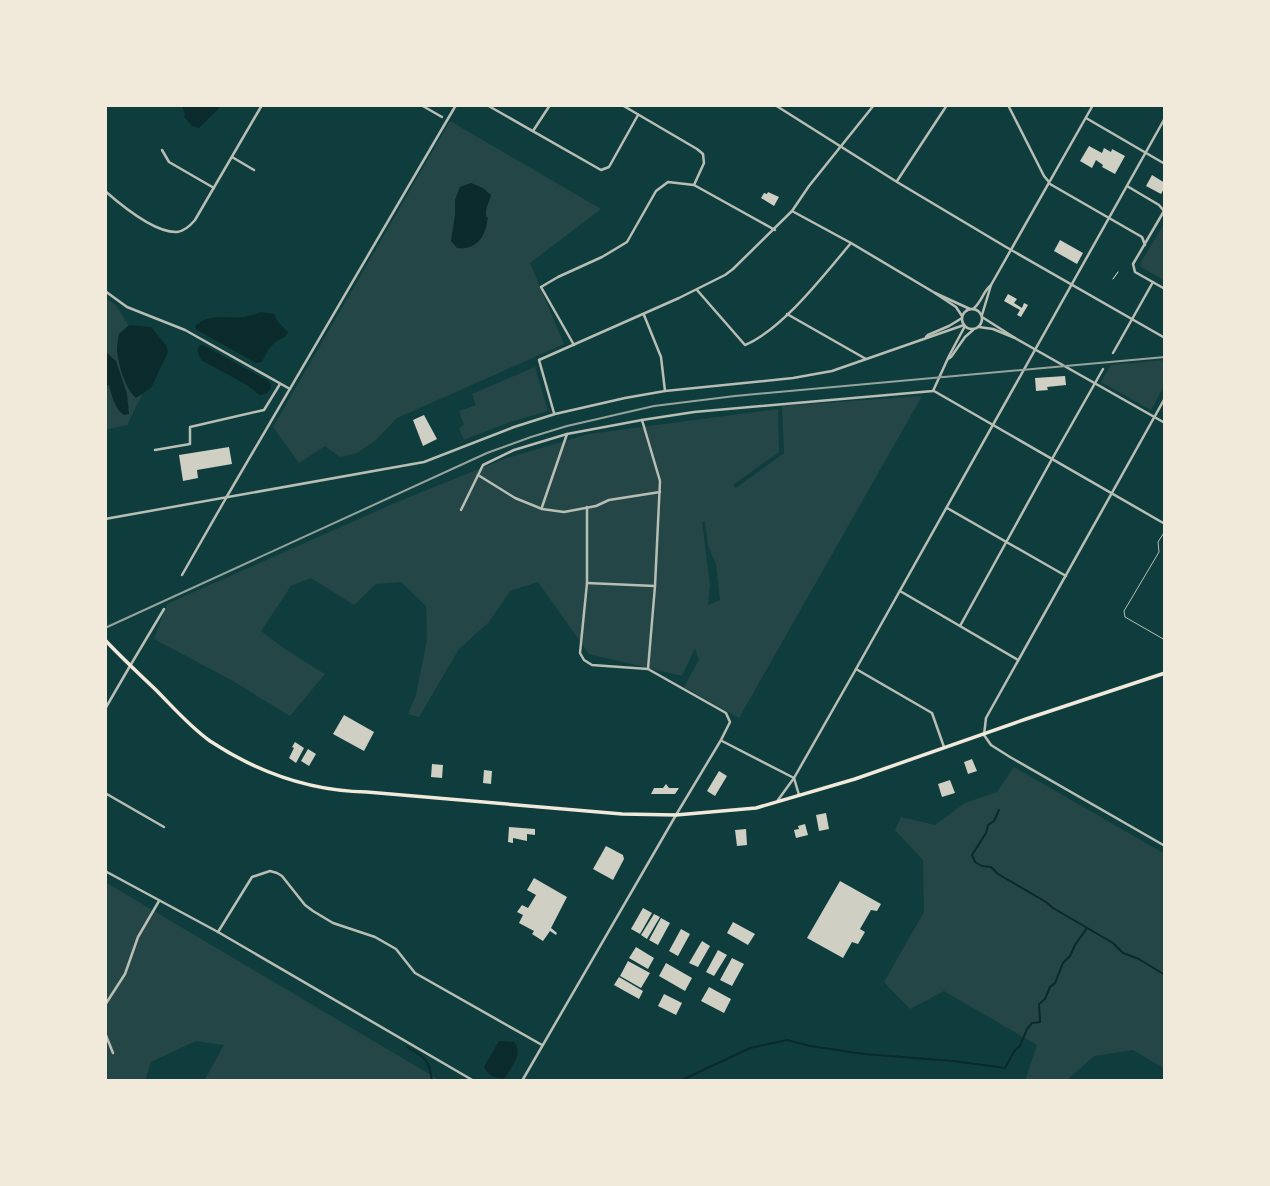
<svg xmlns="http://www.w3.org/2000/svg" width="1270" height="1186" viewBox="0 0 1270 1186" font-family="Roboto,sans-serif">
	<rect width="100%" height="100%" fill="#0f3d3e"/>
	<g fill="#244646" fill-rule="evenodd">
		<polygon points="450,121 601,209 530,263 564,344 397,418 376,440 357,453 340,457 325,446 299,463 273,427"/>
		<polygon points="1165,222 1165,281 1141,267 1140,264"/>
		<polygon points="105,298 116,305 155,368 127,425 105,430"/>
		<polygon points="1165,360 1165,384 1151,410 1101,382 1111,365"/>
		<polygon points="535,367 548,411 510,422 464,440 459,428 464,425 459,411 476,405 472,394"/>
		<path d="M922,396l-183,322 -55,-31 15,-27 -4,-12 -13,28 -93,-22 -51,-72 -28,9 -21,31 -30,27 -40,68 -11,-3 8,-19 11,-55 -1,-34 -25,-24 -25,2 -22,21 -43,-27 -20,8 -30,45 24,18 40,25 -35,42 -57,-35 -79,-42 13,-35 230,-102 107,-43 85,-25 189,-25 1,43 -46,33 3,3 48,-35 -2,-47zM705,521l3,25 8,18 4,36 -12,5 2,-20 -8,-63z"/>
		<polygon points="1014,767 1165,854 1165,1069 1133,1050 1094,1056 1066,1081 1025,1081 1037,1045 944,991 910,1009 884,982 924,912 923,860 895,830 901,817 935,825 965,803 997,792"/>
		<polygon points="105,882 441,1081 204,1081 224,1045 196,1041 151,1062 145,1081 105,1081"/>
	</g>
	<g fill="#0a2a2b">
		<polygon points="222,105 199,128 192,126 184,117 185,114 182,106 176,106"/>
		<path d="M471,183l12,5 8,7c-1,5 -5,12 -5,17 0,10 3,0 1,11 -3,17 -13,27 -30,25l-6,-7 4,-26v-15l5,-13z"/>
		<path d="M261,312l13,2 4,8 10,10 -3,5c-14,6 -16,11 -23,25l-6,1 -59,-33 -2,-3c11,-14 33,-8 49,-10 6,-1 12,-3 17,-5z"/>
		<path d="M129,325l22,2 15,18 2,7 -17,36 -15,10c-11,-9 -17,-32 -19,-47 0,-5 1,-12 2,-17z"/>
		<polygon points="200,345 203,345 268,381 271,384 270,390 265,394 260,395 247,385 201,360 197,350"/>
		<path d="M107,353l9,8 11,33 2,20 -5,1c-10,-7 -12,-19 -15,-30l-4,1v-31z"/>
		<path d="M499,1041l15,1c10,11 -3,25 -9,36 -10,1 -16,-2 -21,-11z"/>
	</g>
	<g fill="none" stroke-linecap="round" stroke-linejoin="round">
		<g stroke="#0a2a2b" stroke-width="2">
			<polyline points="999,810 994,821 988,825 986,833 972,855 975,862 982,866 991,867 998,874 1046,902 1053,908 1113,943 1123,953 1139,959 1165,975"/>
			<path d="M407,1047c19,11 22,12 25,34"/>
			<polyline points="680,1081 750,1048 787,1040 810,1046 864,1054 953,1061 1005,1068 1015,1050 1020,1046 1027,1029 1032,1023 1040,1022 1039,1004 1045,999 1050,987 1055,983 1063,963 1070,956 1075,945 1087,928"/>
		</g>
	</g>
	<g fill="#cfcfc3">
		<polygon points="1089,146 1102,153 1104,148 1111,152 1112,149 1125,156 1115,174 1102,167 1103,165 1096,160 1092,168 1080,161"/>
		<polygon points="1152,175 1165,183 1165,187 1161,194 1146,186"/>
		<polygon points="768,192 779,197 774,206 761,198 764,193 767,194"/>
		<polygon points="1060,240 1083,253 1077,264 1054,251"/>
		<polygon points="1008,294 1017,299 1014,303 1022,308 1024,303 1028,305 1021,317 1017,315 1020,310 1004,301"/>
		<polygon points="1065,376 1066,385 1047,387 1048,390 1036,391 1035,378"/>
		<polygon points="424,415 437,439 423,446 413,420"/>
		<polygon points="229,447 232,464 197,470 198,478 183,481 179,455"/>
		<polygon points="344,715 374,732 364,751 333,734"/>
		<polygon points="295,742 304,748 296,763 289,758 294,748 292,747"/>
		<polygon points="308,749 316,754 309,766 301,761"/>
		<polygon points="972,759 977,771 968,774 964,762"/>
		<polygon points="432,764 443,765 442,778 431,777"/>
		<polygon points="484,770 492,771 491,784 483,783"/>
		<polygon points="719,771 727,776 715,796 707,791"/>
		<polygon points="950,780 955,793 942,797 938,784"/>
		<polygon points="666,784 669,788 679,788 675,794 651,794 654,788 663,788"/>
		<polygon points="826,813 829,829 819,831 816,815"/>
		<polygon points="805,824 808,835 796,838 794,830 799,829 798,826"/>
		<polygon points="509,827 535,829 535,835 527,834 527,841 513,838 513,843 508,842"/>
		<polygon points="746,829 747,845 737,846 735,830"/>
		<polygon points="606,846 623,855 624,859 613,880 593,869"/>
		<polygon points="534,878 567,897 551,928 557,933 556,935 550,931 543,941 532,934 534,931 519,923 523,915 517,912 522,905 528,908 536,895 527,890"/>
		<polygon points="840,881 881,904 877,911 871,910 860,929 865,932 858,944 852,942 843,958 807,938"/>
		<polygon points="643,908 652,913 640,934 631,929"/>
		<polygon points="654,914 660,917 647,939 641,935"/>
		<polygon points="661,918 670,923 658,945 649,940"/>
		<polygon points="733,922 755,934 748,945 727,933"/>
		<polygon points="681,929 690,934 678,956 669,951"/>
		<polygon points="702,941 710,946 698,967 689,963"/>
		<polygon points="636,947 654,958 648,969 629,958"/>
		<polygon points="718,950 727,955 714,976 706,972"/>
		<polygon points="732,958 744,964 732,986 720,980"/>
		<polygon points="628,961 650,973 641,988 620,976"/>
		<polygon points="666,963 692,978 685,991 659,976"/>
		<polygon points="619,977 643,991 639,999 614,985"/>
		<polygon points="709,987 731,999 724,1013 701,1001"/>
		<polygon points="664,994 682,1003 676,1015 658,1006"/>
	</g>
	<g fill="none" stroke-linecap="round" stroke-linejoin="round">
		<polyline stroke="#f1e9da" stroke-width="1" points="1113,279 1118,272"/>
		<polyline stroke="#b8beb3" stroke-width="1" points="1165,531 1158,542 1159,552 1124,611 1125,617 1165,640"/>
		<g stroke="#b8beb3" stroke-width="2.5">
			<polyline points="421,105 442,117"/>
			<polyline points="487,105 601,170 609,167 638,115"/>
			<polyline points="622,105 697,149 703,154 704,163 694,185"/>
			<polyline points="775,105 897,182 1006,247 1165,338"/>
			<polyline points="533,131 550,105"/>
			<polyline points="162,150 169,162 214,188"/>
			<polyline points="232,157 254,170"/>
			<polyline points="897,181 947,105"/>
			<polyline points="1050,184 1142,237 1145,245"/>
			<polyline points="1127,186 1159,205 1164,211"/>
			<path d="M105,191c16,14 49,42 72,41 8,-1 13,-6 18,-12l67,-115"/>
			<polyline points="792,211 851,243 935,293 956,307 962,316"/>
			<polyline points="1164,211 1133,264 1135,272 1165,289"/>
			<path d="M697,290l48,55c38,-16 79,-70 106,-102"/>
			<polyline points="105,291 127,307 185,330 290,389"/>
			<polyline points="935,293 970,309"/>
			<polyline points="787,314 866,359"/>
			<polyline points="644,315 661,357 665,391"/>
			<polyline points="574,345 541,287 558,277 602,257 627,242 656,191 668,182 694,185 775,230"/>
			<polyline points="1113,353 1153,282"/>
			<polyline points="948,359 951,357 965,337 973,330"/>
			<polyline points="933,391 949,356 965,326"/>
			<polyline points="934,391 1165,524"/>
			<polyline points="1165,398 986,718 984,735 991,745 1010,757 1165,846"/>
			<polyline points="554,413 539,360 679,298 725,275 733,269 792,211 809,186 874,105"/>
			<polyline points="642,420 660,481 655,586 648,669"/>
			<polyline points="155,450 190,444 190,427 264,410 280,384"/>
			<polyline points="478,475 515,498 542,509 564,512 596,506 609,500 660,492"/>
			<polyline points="542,507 567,434"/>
			<polyline points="587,507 587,583 580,653 584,660 592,665 648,669 726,713 730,722 721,740 676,815"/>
			<polyline points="947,508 1066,576"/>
			<polyline points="461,510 483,465 514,450 567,434 642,420 694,412 933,391"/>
			<polyline points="182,575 226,498"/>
			<polyline points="587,583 655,586"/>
			<polyline points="900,591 1018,660"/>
			<polyline points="960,626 1052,459 1103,369"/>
			<polyline points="130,666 164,609"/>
			<polyline points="856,669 932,713 944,747"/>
			<polyline points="722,741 794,778"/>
			<polyline points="794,778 799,795"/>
			<polyline points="105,793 164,827"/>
			<polyline points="778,800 794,778 856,669 1165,118"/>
			<polyline points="105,871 218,932 474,1081"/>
			<polyline points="218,932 252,877 270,871 277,873 282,876 305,905 313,911 333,923 375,937 396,949 415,973 542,1045"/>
			<polyline points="105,1005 125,974 138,937 159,901"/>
			<polyline points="105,1033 113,1053"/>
		</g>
		<g stroke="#b8beb3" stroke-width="2.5">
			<polyline points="1008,105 1044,176 1049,182"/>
			<polyline points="1086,118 1165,164"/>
			<circle cx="972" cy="319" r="10"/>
			<path d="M973,309c9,-7 10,-18 18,-24l102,-180"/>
			<polyline points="982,315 991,285"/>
			<polyline points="982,317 1015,338 1165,423"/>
			<polyline points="979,327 993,329 1015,338"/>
			<polyline points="926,337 928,335 949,326 962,318"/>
			<polyline points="226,498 456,105"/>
			<polyline points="105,519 424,462 514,427 555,414 625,398 665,391 793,378 832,371 964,325"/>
			<polyline points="105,709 130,666"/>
			<polyline points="522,1081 676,815"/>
		</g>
		<path stroke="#f1e9da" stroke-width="3.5" d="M105,640c16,17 33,33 50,49 18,18 34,37 55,52 47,31 100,50 157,51l255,22 54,1 80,-7 99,-29 171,-60 139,-46"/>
		<polyline stroke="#97a49c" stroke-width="2" points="105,628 487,453 531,437 567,426 654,406 735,396 1165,357"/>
	</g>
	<rect width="1270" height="1186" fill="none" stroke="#f1e9da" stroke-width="214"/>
</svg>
